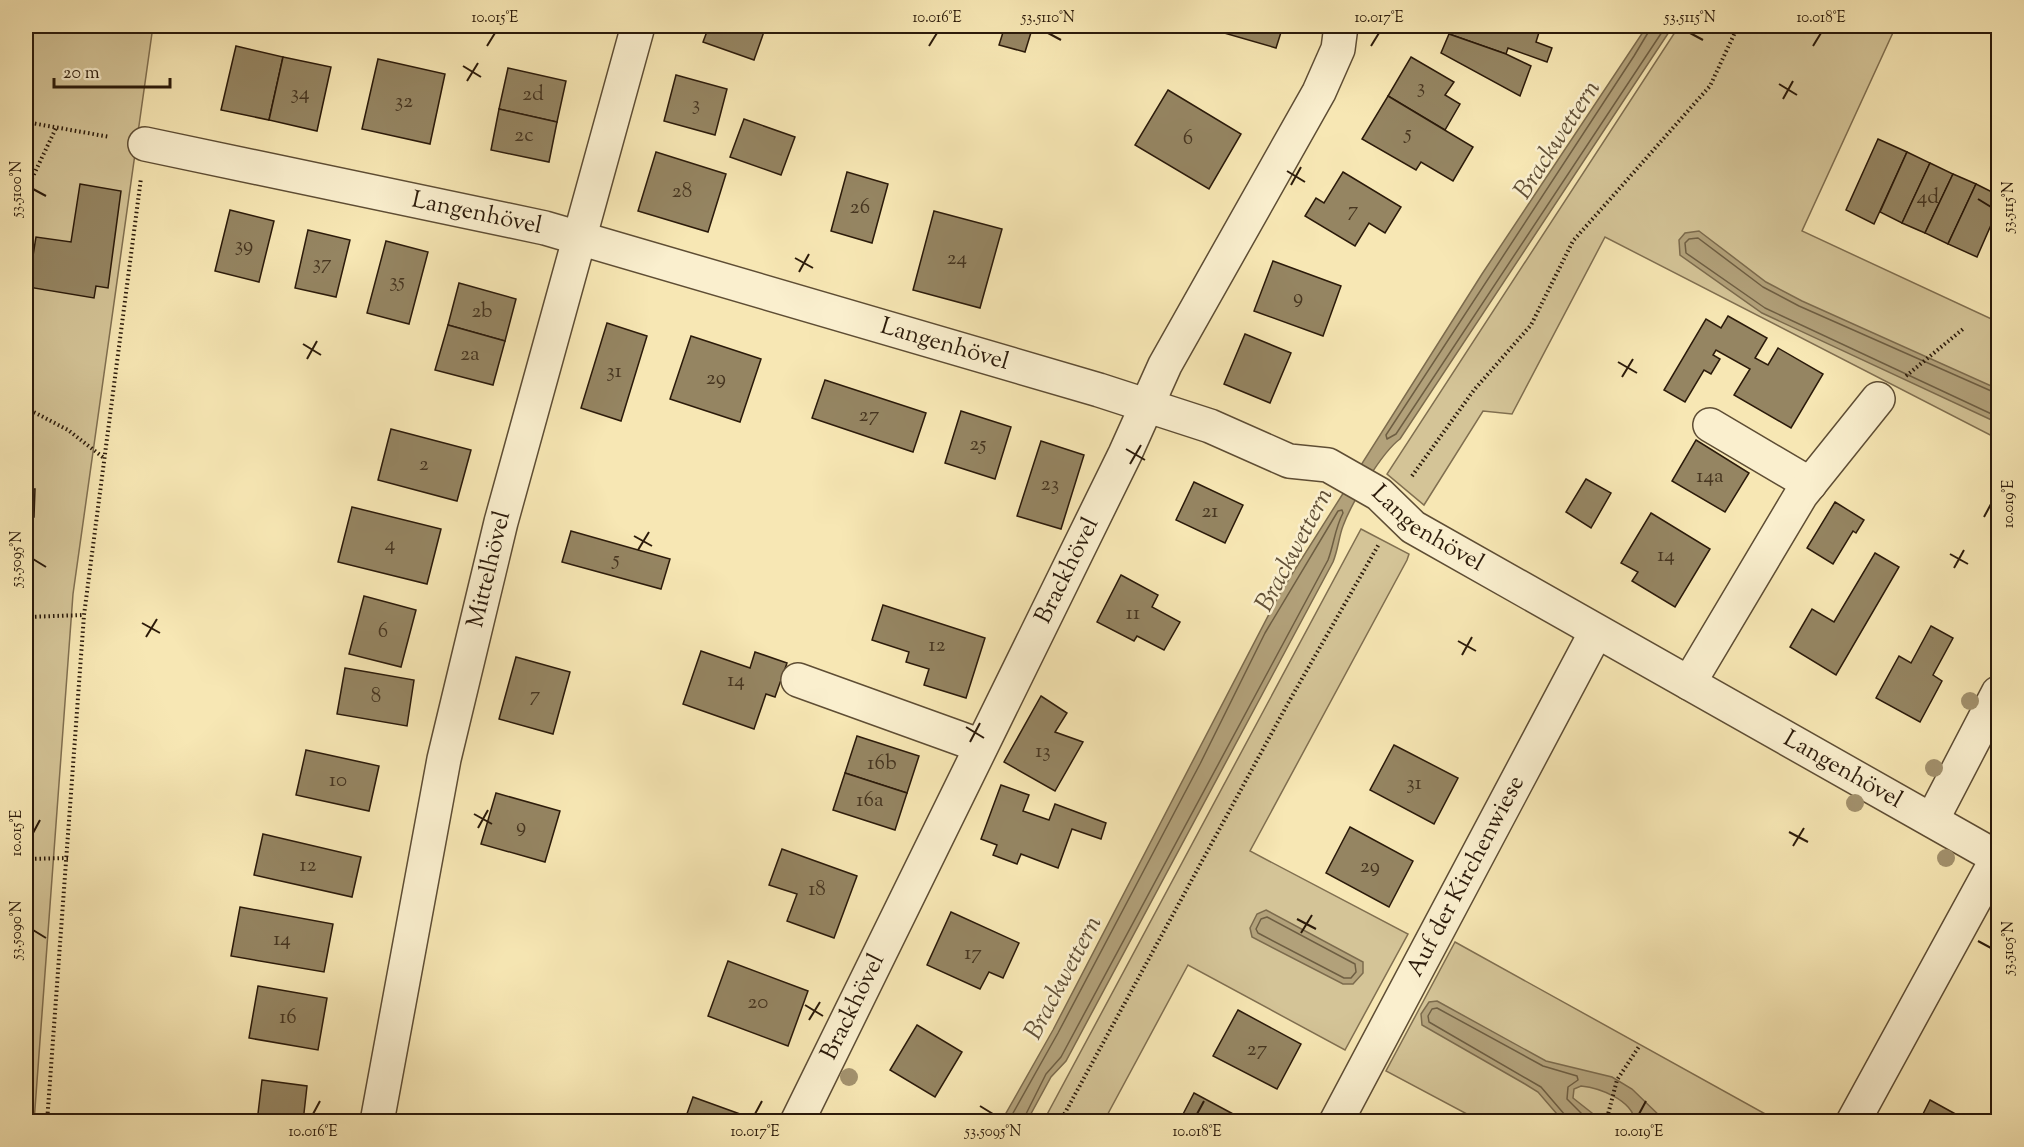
<svg xmlns="http://www.w3.org/2000/svg" width="2024" height="1147" viewBox="0 0 2024 1147" font-family="'Sorts Mill Goudy',serif">
	<rect width="100%" height="100%" fill="#f7e7b4"/>
	<filter id="stains"><feTurbulence type="fractalNoise" baseFrequency=".00333" numOctaves="4"/><feColorMatrix values="0 0 0 0 .2 0 0 0 0 .09 0 0 0 0 .02 0 0 0 .5 -.17"/></filter>
	<radialGradient id="worn" r=".72"><stop offset=".6" stop-color="#630" stop-opacity="0"/><stop offset="1" stop-color="#630" stop-opacity=".3"/></radialGradient>
	<g fill="#d4c497" stroke="#806f50" stroke-width="1.5">
		<polygon points="26,26 153,26 73,594 34,1122 26,1121"/>
		<polygon points="1679,26 1896,26 1802,231 1998,322 1998,439 1605,237 1512,414 1483,411 1424,505 1387,474"/>
		<polygon points="1361,529 1409,554 1407,560 1250,851 1408,934 1345,1050 1188,965 1104,1121 1043,1122"/>
		<polygon points="1455,942 1778,1121 1480,1121 1386,1071"/>
	</g>
	<g fill="#b2a17a" stroke="#7c6b4d" stroke-width="1.5">
		<path d="M1647,26h26l-273,413c-18,13 -49,65 -57,87 -4,10 -5,24 -10,36l-267,499 -15,16 -24,44 -26,1 52,-92 227,-437 202,-319z"/>
		<polygon points="1699,231 1766,282 1802,301 1998,389 1998,423 1762,313 1680,255 1679,240 1685,233"/>
		<polygon points="1266,910 1363,962 1363,973 1353,984 1343,984 1252,937 1250,928 1257,914"/>
		<path d="M1437,1001l109,60 66,16 20,12 33,32h-30c-3,-21 -35,-33 -54,-35l-7,3 -1,9 29,23h-39l-25,-29 -13,-8 -103,-59 -1,-11 8,-12z"/>
	</g>
	<g fill="none" stroke-linecap="round" stroke-linejoin="round">
		<g stroke="#6e5e42" stroke-width="1.5">
			<polyline points="1652,26 1634,56 1386,435 1387,439 1396,434 1666,26"/>
			<polyline points="1998,394 1799,306 1763,287 1698,238 1689,239 1685,243 1686,253 1765,308 1998,417"/>
			<polygon points="1267,917 1355,964 1356,972 1351,978 1344,978 1258,933 1256,929 1261,919"/>
			<path d="M1008,1122l50,-89 142,-269 65,-131 73,-122 4,-1 1,3c-8,15 -9,31 -15,47l-267,497 -15,17 -24,48"/>
			<polyline points="1567,1122 1565,1115 1541,1087 1429,1022 1428,1016 1432,1009 1437,1008 1543,1066 1577,1076 1578,1080 1568,1087 1567,1099 1590,1122"/>
		</g>
	</g>
	<g fill="#958562" stroke="#2b1a0a" stroke-width="1.5">
		<polygon points="709,26 766,26 754,60 703,42"/>
		<polygon points="1005,26 1033,26 1025,52 999,45"/>
		<polygon points="1115,26 1137,26 1135,32"/>
		<polygon points="1200,26 1283,26 1276,48"/>
		<polygon points="1452,26 1541,26 1536,42 1552,48 1547,62 1508,48 1506,54 1449,34"/>
		<polygon points="1449,34 1506,54 1531,66 1520,96 1441,53"/>
		<polygon points="236,46 283,57 269,120 221,110"/>
		<polygon points="283,57 331,67 317,131 269,120"/>
		<polygon points="1411,57 1454,82 1445,95 1460,104 1445,130 1388,96"/>
		<polygon points="378,59 445,74 430,144 362,129"/>
		<polygon points="508,68 566,81 557,122 499,109"/>
		<polygon points="676,75 727,89 715,135 664,121"/>
		<polygon points="1168,90 1241,134 1209,189 1135,145"/>
		<polygon points="1388,96 1473,147 1453,181 1421,162 1416,170 1362,139"/>
		<polygon points="499,109 557,122 549,162 491,150"/>
		<polygon points="744,119 795,137 781,175 730,157"/>
		<polygon points="1878,139 1907,152 1874,224 1846,210"/>
		<polygon points="656,152 726,174 708,232 638,211"/>
		<polygon points="1907,152 1930,163 1902,223 1880,212"/>
		<polygon points="1930,163 1953,174 1925,233 1902,223"/>
		<polygon points="847,172 888,184 872,243 831,231"/>
		<polygon points="1343,172 1401,207 1385,233 1369,223 1355,246 1305,216 1316,198 1324,203"/>
		<polygon points="1953,174 1976,184 1948,244 1925,233"/>
		<polygon points="80,184 121,191 108,288 96,286 94,298 28,287 36,237 71,242"/>
		<polygon points="1976,184 1998,195 1998,209 1977,257 1948,244"/>
		<polygon points="230,210 274,221 259,282 215,271"/>
		<polygon points="934,211 1002,229 980,308 913,290"/>
		<polygon points="308,230 350,240 336,297 295,288"/>
		<polygon points="386,241 428,252 409,324 367,313"/>
		<polygon points="1273,261 1341,286 1323,336 1254,311"/>
		<polygon points="459,283 516,299 505,341 448,325"/>
		<polygon points="1728,316 1767,338 1755,358 1768,365 1778,348 1823,374 1791,428 1734,395 1750,369 1716,350 1713,355 1720,359 1711,374 1704,370 1685,402 1664,390 1706,319 1721,328"/>
		<polygon points="607,323 647,336 621,421 581,408"/>
		<polygon points="448,325 505,341 493,385 435,370"/>
		<polygon points="1245,334 1291,353 1270,403 1224,384"/>
		<polygon points="691,336 761,359 740,422 670,399"/>
		<polygon points="825,380 926,413 913,452 812,418"/>
		<polygon points="961,411 1011,427 995,479 945,463"/>
		<polygon points="391,429 471,450 457,501 378,480"/>
		<polygon points="1696,440 1749,473 1725,512 1672,481"/>
		<polygon points="1041,441 1084,455 1061,529 1017,516"/>
		<polygon points="1586,479 1611,493 1591,528 1566,512"/>
		<polygon points="1194,482 1243,505 1225,543 1176,520"/>
		<polygon points="26,489 35,489 34,517 26,517"/>
		<polygon points="1835,502 1864,520 1856,533 1853,531 1833,564 1807,548"/>
		<polygon points="352,507 441,529 427,584 338,562"/>
		<polygon points="1651,513 1710,549 1675,607 1632,581 1638,572 1621,563"/>
		<polygon points="571,531 670,559 661,589 562,562"/>
		<polygon points="1875,553 1899,567 1836,675 1790,647 1812,609 1834,622"/>
		<polygon points="1121,575 1158,595 1152,607 1180,622 1164,650 1137,636 1134,641 1097,622"/>
		<polygon points="364,596 416,610 401,667 349,654"/>
		<polygon points="883,605 985,638 966,698 924,685 929,669 906,662 909,652 872,640"/>
		<polygon points="1931,626 1953,638 1933,675 1942,681 1920,722 1876,698 1899,656 1911,663"/>
		<polygon points="701,651 750,668 755,652 787,663 775,697 766,694 754,729 683,704"/>
		<polygon points="516,657 570,672 553,734 499,719"/>
		<polygon points="345,668 414,680 407,726 337,714"/>
		<polygon points="1041,696 1067,713 1055,732 1083,742 1055,791 1004,762"/>
		<polygon points="857,736 919,756 907,793 845,773"/>
		<polygon points="1394,745 1458,778 1434,824 1370,790"/>
		<polygon points="306,750 379,766 369,811 296,795"/>
		<polygon points="845,773 907,793 895,830 833,810"/>
		<polygon points="1001,785 1029,795 1023,811 1049,820 1055,804 1106,823 1101,839 1072,829 1058,868 1021,854 1017,864 993,855 997,845 981,839"/>
		<polygon points="496,793 560,811 545,862 481,844"/>
		<polygon points="1350,827 1413,861 1389,907 1326,873"/>
		<polygon points="263,834 361,857 352,897 254,875"/>
		<polygon points="782,849 857,876 834,938 787,921 797,894 769,885"/>
		<polygon points="240,907 333,924 324,972 231,956"/>
		<polygon points="951,912 1019,943 1003,978 989,972 980,989 927,965"/>
		<polygon points="728,961 808,991 788,1046 708,1016"/>
		<polygon points="258,986 327,998 318,1050 249,1038"/>
		<polygon points="1238,1010 1301,1044 1277,1089 1213,1056"/>
		<polygon points="917,1025 962,1052 935,1097 890,1070"/>
		<polygon points="262,1080 307,1086 303,1122 257,1122"/>
		<polygon points="1194,1093 1248,1122 1179,1122"/>
		<polygon points="693,1097 751,1118 749,1122 684,1122"/>
		<polygon points="1930,1100 1970,1122 1919,1122"/>
		<polygon points="422,1115 456,1122 420,1122"/>
	</g>
	<g fill="none" stroke-linecap="round" stroke-linejoin="round">
		<g stroke="#5e4d34" stroke-width="36">
			<g id="minor">
				<path id="s1" d="M145,144l400,84 554,162 111,36 79,35 39,4 51,29 34,33 585,331"/>
				<polyline points="1710,425 1810,484"/>
				<polyline points="798,680 981,746"/>
				<polyline points="1689,683 1801,495 1878,399"/>
				<polyline points="1932,820 1998,693"/>
				<path id="s2" d="M377,1122l67,-363 57,-237 137,-496"/>
				<path id="s3" d="M797,1122l328,-668 40,-89 154,-273 19,-43 3,-23"/>
				<path id="s4" d="M1336,1122l260,-490"/>
				<polyline points="1853,1122 1998,857"/>
			</g>
		</g>
		<g stroke="#2b1a0a" stroke-width="4" stroke-dasharray="1.5 3" stroke-linecap="butt">
			<polyline points="26,122 110,137"/>
			<polyline points="26,191 56,128"/>
			<polyline points="1906,376 1963,329"/>
			<polyline points="26,408 68,430 104,458"/>
			<polyline points="1412,476 1474,390 1531,325 1573,241 1710,86 1738,26"/>
			<polyline points="26,617 84,615"/>
			<polyline points="26,859 68,858"/>
			<polyline points="47,1122 84,615 141,178"/>
			<polyline points="1060,1122 1287,705 1379,544"/>
			<polyline points="1606,1122 1617,1080 1640,1045"/>
		</g>
		<use href="#minor" stroke="#faefce" stroke-width="33"/>
	</g>
	<g fill="#a3926e">
		<circle cx="1970" cy="701" r="9"/>
		<circle cx="1934" cy="768" r="9"/>
		<circle cx="1855" cy="803" r="9"/>
		<circle cx="1946" cy="858" r="9"/>
		<circle cx="849" cy="1077" r="9"/>
	</g>
	<path fill="none" stroke="#2b1a0a" stroke-width="2" d="M1048,33l13,7M1690,33l13,7M487,46l8,-13M929,46l8,-13M1371,46l8,-13M1813,46l8,-13M463,66l18,11M467,81l11,-18M1779,84l18,11M1783,99l10,-18M1287,171l18,11M1291,185l10,-18M33,189l13,7M1978,199l13,8M795,258l18,10M799,272l10,-18M303,344l18,11M307,359l10,-18M1618,362l19,11M1622,377l11,-18M1126,449l19,11M1130,464l11,-19M1984,517l7,-13M634,536l18,10M638,550l11,-18M1950,554l18,10M33,559l13,8M1954,568l10,-18M142,623l18,10M146,637l11,-18M1458,641l18,10M1462,655l10,-18M966,727l18,11M970,742l10,-19M474,814l18,10M478,828l10,-18M1789,832l19,10M33,833l7,-13M1793,846l11,-18M1297,919l19,10M33,930l13,8M1301,933l11,-18M1978,941l13,7M805,1005l18,11M809,1020l11,-18M980,1106l13,8M313,1114l7,-13M755,1114l7,-13M1197,1114l7,-13M1639,1114l7,-13"/>
	<g text-anchor="middle" dominant-baseline="central" stroke-width="5" stroke-linejoin="round" paint-order="stroke">
		<g font-size="21" fill="#463520">
			<text x="1421" y="88">3</text>
			<text x="300" y="94">34</text>
			<text x="533" y="95">2d</text>
			<text x="404" y="102">32</text>
			<text x="696" y="105">3</text>
			<text x="1408" y="134">5</text>
			<text x="524" y="136">2c</text>
			<text x="1188" y="139">6</text>
			<text x="682" y="192">28</text>
			<text x="1928" y="198">4d</text>
			<text x="860" y="208">26</text>
			<text x="1353" y="211">7</text>
			<text x="244" y="246">39</text>
			<text x="957" y="259">24</text>
			<text x="322" y="264">37</text>
			<text x="397" y="282">35</text>
			<text x="1298" y="298">9</text>
			<text x="482" y="312">2b</text>
			<text x="470" y="355">2a</text>
			<text x="614" y="372">31</text>
			<text x="716" y="379">29</text>
			<text x="869" y="416">27</text>
			<text x="978" y="445">25</text>
			<text x="424" y="465">2</text>
			<text x="1710" y="477">14a</text>
			<text x="1050" y="485">23</text>
			<text x="1210" y="512">21</text>
			<text x="390" y="545">4</text>
			<text x="1666" y="556">14</text>
			<text x="616" y="560">5</text>
			<text x="1133" y="614">11</text>
			<text x="383" y="632">6</text>
			<text x="937" y="646">12</text>
			<text x="736" y="681">14</text>
			<text x="535" y="696">7</text>
			<text x="376" y="697">8</text>
			<text x="1043" y="752">13</text>
			<text x="882" y="764">16b</text>
			<text x="338" y="781">10</text>
			<text x="1414" y="784">31</text>
			<text x="870" y="801">16a</text>
			<text x="521" y="827">9</text>
			<text x="308" y="866">12</text>
			<text x="1370" y="867">29</text>
			<text x="817" y="890">18</text>
			<text x="282" y="940">14</text>
			<text x="973" y="954">17</text>
			<text x="758" y="1003">20</text>
			<text x="288" y="1018">16</text>
			<text x="1257" y="1050">27</text>
		</g>
		<g font-size="24" fill="#2b1a0a" stroke="#faefce">
			<text stroke="none"><textPath href="#s1" startOffset="339">Langenhövel</textPath></text>
			<text stroke="none"><textPath href="#s1" startOffset="825">Langenhövel</textPath></text>
			<text stroke="none"><textPath href="#s1" startOffset="1347">Langenhövel</textPath></text>
			<text stroke="none"><textPath href="#s2" startOffset="564">Mittelhövel</textPath></text>
			<text stroke="none"><textPath href="#s3" startOffset="614">Brackhövel</textPath></text>
			<text stroke="none"><textPath href="#s1" startOffset="1828">Langenhövel</textPath></text>
			<text stroke="none"><textPath href="#s4" startOffset="278">Auf der Kirchenwiese</textPath></text>
			<text stroke="none"><textPath href="#s3" startOffset="128">Brackhövel</textPath></text>
		</g>
		<g font-size="26" font-style="italic" fill="#615037" stroke="#faefce">
			<text transform="translate(1558 140) rotate(-57)">Brackwettern</text>
			<text transform="translate(1295 550) rotate(-62)">Brackwettern</text>
			<text transform="translate(1064 978) rotate(-62)">Brackwettern</text>
		</g>
	</g>
	<rect width="2024" height="1147" fill="none" stroke="#f7e7b4" stroke-width="66"/>
	<path d="M54 78v9h116v-9" fill="none" stroke="#2b1a0a" stroke-width="3"/>
	<text x="63" y="78" font-size="18" fill="#2b1a0a" stroke="#faefce" stroke-width="4.5" paint-order="stroke">20 m</text>
	<rect x="33" y="33" width="1958" height="1081" fill="none" stroke="#2b1a0a" stroke-width="2"/>
	<g font-size="15" text-anchor="middle" fill="#2b1a0a">
		<text x="495" y="22">10.015°E</text>
		<text x="937" y="22">10.016°E</text>
		<text x="1048" y="22">53.5110°N</text>
		<text x="1379" y="22">10.017°E</text>
		<text x="1690" y="22">53.5115°N</text>
		<text x="1821" y="22">10.018°E</text>
		<text transform="translate(16 189) rotate(-90)" y="5">53.5100°N</text>
		<text transform="translate(2008 207) rotate(-90)" y="5">53.5115°N</text>
		<text transform="translate(2008 504) rotate(-90)" y="5">10.019°E</text>
		<text transform="translate(16 559) rotate(-90)" y="5">53.5095°N</text>
		<text transform="translate(16 833) rotate(-90)" y="5">10.015°E</text>
		<text transform="translate(16 930) rotate(-90)" y="5">53.5090°N</text>
		<text transform="translate(2008 948) rotate(-90)" y="5">53.5105°N</text>
		<text x="313" y="1136">10.016°E</text>
		<text x="755" y="1136">10.017°E</text>
		<text x="993" y="1136">53.5095°N</text>
		<text x="1197" y="1136">10.018°E</text>
		<text x="1639" y="1136">10.019°E</text>
	</g>
	<rect width="100%" height="100%" filter="url(#stains)"/>
	<rect width="100%" height="100%" fill="url(#worn)"/>
</svg>
